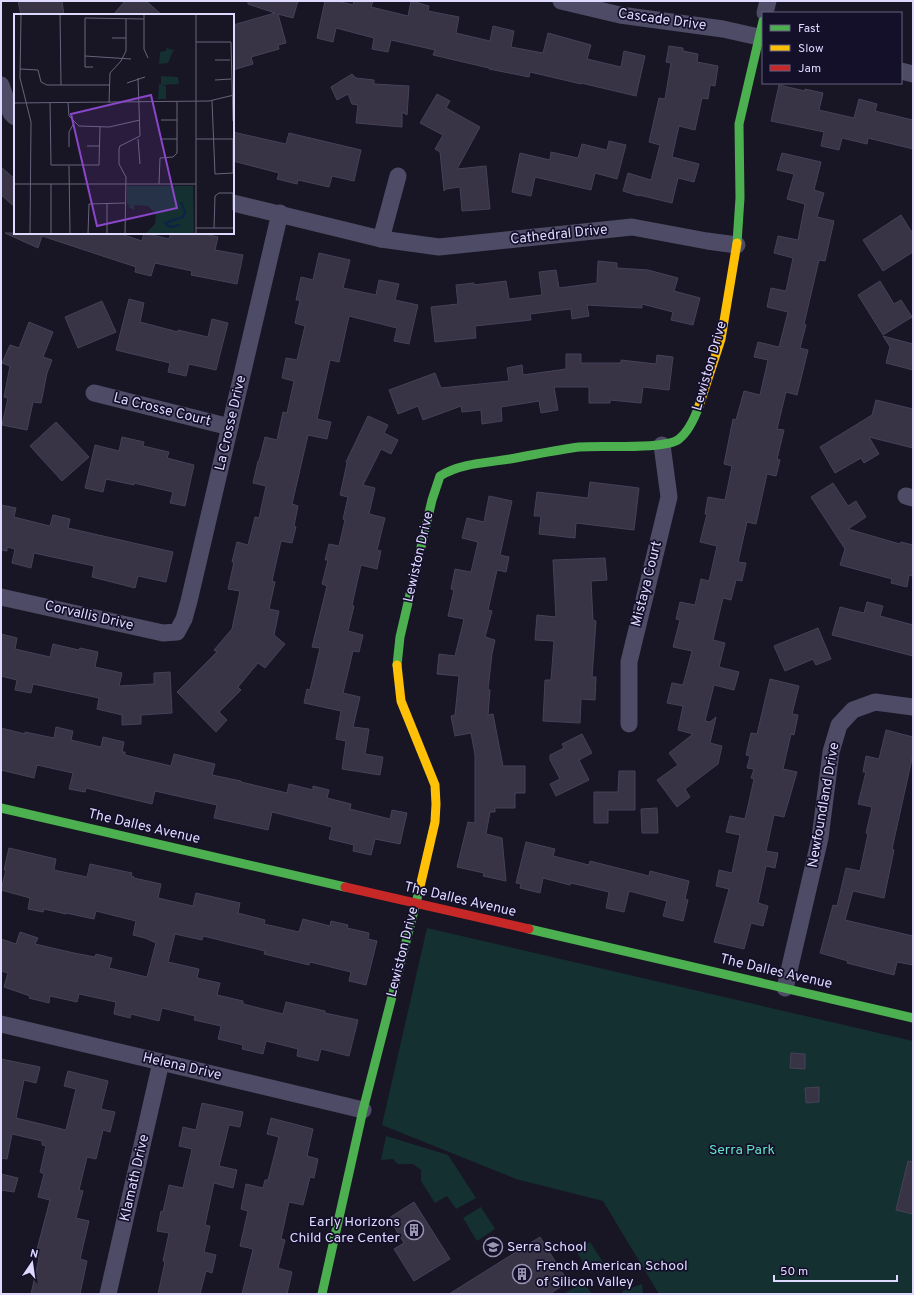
<svg xmlns="http://www.w3.org/2000/svg" width="914" height="1295" viewBox="0 0 914 1295" font-family="Overpass,sans-serif">
	<rect width="100%" height="100%" fill="#181624"/>
	<g fill="#143031">
		<polygon points="427,928 913,1041 913,1294 659,1294 603,1201 516,1179 382,1125"/>
		<polygon points="386,1136 448,1155 476,1198 456,1209 447,1196 435,1203 421,1181 421,1170 413,1164 398,1164 393,1159 381,1160"/>
		<polygon points="481,1207 495,1229 477,1241 463,1218"/>
		<polygon points="590,1242 604,1264 590,1273 576,1251"/>
		<polygon points="584,1282 592,1294 565,1294 565,1293"/>
		<polygon points="642,1284 643,1294 623,1294 622,1291"/>
	</g>
	<g fill="#383446" stroke="#454158">
		<polygon points="18,1 62,1 64,15 21,15"/>
		<polygon points="125,1 146,1 162,15 113,15"/>
		<polygon points="248,1 298,1 293,18 278,14 286,43 278,45 279,49 251,57 253,64 233,70 233,25 275,13 248,4"/>
		<polygon points="325,1 337,1 353,5 354,1 373,1 371,7 408,16 411,1 429,6 428,11 459,17 456,33 490,41 493,26 514,31 511,47 543,53 548,33 591,45 587,59 621,67 624,51 645,56 636,96 581,83 581,84 530,72 529,77 489,69 489,68 433,55 435,50 391,40 388,52 372,49 374,38 336,28 333,42 317,38"/>
		<polygon points="669,46 683,48 683,51 698,54 697,62 718,66 715,86 710,85 708,99 702,98 695,130 679,126 672,157 699,164 694,182 678,178 672,203 639,195 639,196 623,191 628,173 651,180 660,145 649,142 659,98 665,99 671,63 666,62"/>
		<polygon points="352,74 356,78 374,80 374,84 409,86 407,115 402,112 402,127 356,123 358,105 352,104 348,94 337,100 331,87"/>
		<polygon points="779,85 805,91 805,89 823,93 819,110 854,118 859,99 877,104 875,111 913,120 913,149 868,138 867,144 842,138 839,150 821,146 824,132 771,121"/>
		<polygon points="437,94 450,101 446,108 480,127 457,169 486,166 490,209 462,211 460,187 446,189 444,191 440,152 435,149 443,135 420,123"/>
		<polygon points="233,132 286,144 289,133 361,150 354,181 332,176 329,187 298,180 297,184 277,179 279,173 233,161"/>
		<polygon points="609,141 626,145 617,179 595,173 591,190 535,177 531,196 512,192 520,153 550,160 551,152 578,158 582,144 607,150"/>
		<polygon points="782,153 821,162 814,190 824,193 817,217 834,221 825,261 819,260 804,324 806,325 800,348 808,350 797,395 786,392 777,429 784,430 777,459 780,460 776,476 767,474 756,524 747,522 738,562 746,563 742,581 736,580 731,600 723,598 713,640 725,643 719,667 739,672 734,690 714,685 705,721 710,722 716,717 710,743 722,746 718,764 685,789 690,797 677,807 657,780 678,765 669,753 693,734 678,730 683,706 667,703 672,683 683,685 692,651 673,647 680,620 676,619 680,602 695,605 701,579 709,581 717,546 700,542 707,514 705,514 708,497 725,500 732,466 724,464 733,419 736,420 744,391 760,395 768,360 754,357 758,342 779,347 788,312 767,307 771,288 786,291 793,258 774,253 778,236 798,240 805,204 787,199 794,174 777,170"/>
		<polygon points="1,167 15,179 15,207 1,195"/>
		<polygon points="901,215 913,234 913,252 883,271 863,240"/>
		<polygon points="5,233 118,233 142,241 144,233 169,239 171,233 201,233 218,237 215,250 243,255 237,284 191,275 192,271 155,263 151,276 135,272 136,267 42,236 38,248"/>
		<polygon points="319,253 350,260 343,288 376,295 379,280 399,284 395,300 418,305 409,344 394,341 397,328 349,316 339,362 330,360 317,419 331,422 327,439 308,435 292,504 298,506 294,526 296,527 292,543 281,541 272,581 275,582 269,609 279,611 274,635 285,644 265,668 258,663 238,687 241,690 219,712 227,720 216,732 177,692 217,652 214,650 232,629 240,591 228,589 234,562 232,562 237,542 248,545 255,517 259,518 266,486 253,483 258,461 259,461 265,437 277,440 283,412 287,413 294,381 282,378 286,358 297,360 305,326 295,323 300,300 296,300 301,277 313,280"/>
		<polygon points="598,261 617,263 617,268 648,270 678,278 674,291 700,298 693,325 671,320 673,312 642,304 642,308 587,305 589,316 572,319 571,309 530,314 531,320 475,326 476,338 435,342 431,307 458,304 456,285 474,283 474,285 506,281 509,299 542,295 539,272 556,270 559,288 597,283"/>
		<polygon points="880,281 894,304 901,300 912,317 883,335 858,295"/>
		<polygon points="129,299 144,303 140,322 178,332 178,330 208,337 212,319 228,323 216,370 189,364 186,376 168,372 170,363 116,350"/>
		<polygon points="102,301 116,332 78,348 65,317"/>
		<polygon points="29,322 53,332 43,357 52,360 47,373 41,403 33,402 27,430 2,425 8,398 4,397 10,366 2,363 10,345 19,348"/>
		<polygon points="883,336 913,344 913,370 886,363 890,347"/>
		<polygon points="566,354 581,354 581,363 621,363 621,360 656,364 657,355 673,357 669,390 643,387 641,403 610,400 610,403 589,403 589,387 554,387 558,410 541,413 539,401 501,407 502,421 482,424 481,410 462,412 461,406 423,420 418,406 398,414 389,390 435,373 441,388 509,381 507,368 522,365 523,375 566,369"/>
		<polygon points="876,400 913,409 913,448 869,437 879,454 864,463 861,458 835,473 820,447 872,415"/>
		<polygon points="368,416 388,425 384,433 398,440 391,454 381,449 363,485 375,488 369,514 385,518 377,550 381,551 377,569 361,565 352,605 354,606 348,631 363,635 359,652 353,651 343,693 360,697 353,727 369,729 365,754 383,757 380,775 342,769 346,741 336,739 341,711 304,703 307,689 310,690 320,648 312,647 327,586 322,584 328,560 325,560 329,544 339,546 345,520 343,519 348,497 340,495 347,463 346,462"/>
		<polygon points="56,422 89,457 62,481 30,446"/>
		<polygon points="122,437 144,442 143,446 169,452 167,458 194,465 185,506 170,503 173,492 134,483 134,485 106,479 103,492 85,488 95,445 119,451"/>
		<polygon points="590,482 639,488 634,530 576,523 575,538 539,534 541,516 534,516 537,492 588,498"/>
		<polygon points="833,483 848,506 856,501 866,517 848,529 900,544 901,542 913,545 913,576 909,575 907,587 891,583 892,579 840,565 845,549 811,497"/>
		<polygon points="489,496 512,501 500,555 509,557 506,572 497,570 488,610 492,611 485,637 495,640 492,654 488,689 490,690 488,715 493,714 503,766 525,766 525,793 515,793 515,808 495,808 495,812 490,812 486,834 502,838 506,881 483,876 484,873 457,867 468,822 475,823 475,755 471,733 455,736 451,716 455,715 459,676 437,674 439,654 455,656 464,619 448,616 454,590 451,589 455,569 471,572 478,542 462,538 467,518 484,522"/>
		<polygon points="1,505 16,508 14,517 50,526 53,515 70,519 68,528 173,552 166,582 138,576 135,588 92,577 94,566 34,553 31,568 12,563 15,549 7,547 7,551 1,550"/>
		<polygon points="605,558 607,580 591,581 593,620 596,621 592,677 596,677 595,700 581,699 580,723 543,721 545,680 551,680 554,641 535,640 537,615 556,617 553,560"/>
		<polygon points="867,602 883,606 880,616 913,625 913,656 832,635 840,607 864,613"/>
		<polygon points="818,628 831,659 816,665 813,659 785,671 774,646"/>
		<polygon points="1,634 17,638 15,649 50,657 53,644 79,650 80,648 98,652 95,667 122,673 119,686 154,684 154,673 170,672 172,713 141,715 141,724 122,725 122,715 97,709 99,698 33,684 31,693 15,690 17,680 1,676"/>
		<polygon points="770,679 799,686 792,714 798,715 794,735 791,734 783,769 797,772 784,817 774,815 766,851 778,853 775,868 766,866 758,903 768,906 763,926 751,923 744,949 714,942 729,889 716,886 719,870 732,873 740,835 726,832 730,816 745,819 754,779 751,778 754,769 747,768 750,756 746,755 751,733 757,734"/>
		<polygon points="56,727 73,731 71,740 101,747 103,737 124,742 122,752 125,752 125,755 171,766 174,754 215,764 212,775 241,781 241,782 287,793 289,784 313,790 313,786 329,790 327,798 351,804 350,809 390,819 392,810 407,813 400,844 375,839 371,855 353,851 354,845 329,839 332,827 272,812 268,830 214,818 217,805 155,791 152,804 86,788 85,792 69,789 73,773 37,765 34,778 1,770 1,728 25,734 25,732 54,738"/>
		<polygon points="886,730 913,737 913,754 892,849 894,850 884,898 853,891 845,920 913,936 913,965 897,962 894,975 847,963 848,961 820,953 833,905 837,906 846,868 860,871 868,834 866,833 872,807 858,804 866,772 863,772 866,756 879,759"/>
		<polygon points="582,734 592,753 579,760 589,780 556,796 550,784 560,779 550,760 550,755 564,748 562,744"/>
		<polygon points="619,771 635,771 635,810 608,810 608,823 594,823 594,792 618,792"/>
		<polygon points="657,808 658,833 642,833 641,809"/>
		<polygon points="526,842 555,849 553,856 589,865 590,861 649,876 650,871 689,881 685,899 688,900 683,921 663,916 667,901 629,891 624,912 606,908 609,892 571,883 570,885 543,878 540,893 520,888 521,884 516,883"/>
		<polygon points="9,848 56,859 54,870 87,877 90,864 132,873 131,876 134,877 134,878 161,884 158,898 193,906 196,893 240,903 238,913 265,920 264,924 299,932 303,919 330,926 331,921 348,925 347,928 369,933 368,939 377,941 366,985 349,981 351,972 310,962 309,965 264,954 265,951 203,936 202,940 175,934 168,962 199,969 197,978 220,983 217,995 243,1001 243,1004 283,1014 286,1002 325,1011 325,1013 358,1020 349,1056 321,1049 318,1061 297,1056 298,1049 266,1041 263,1054 242,1049 243,1045 218,1039 221,1026 194,1020 195,1016 162,1008 159,1021 131,1014 130,1018 114,1014 116,1002 79,994 77,1002 50,996 49,1003 29,998 30,996 4,987 8,973 1,971 1,939 16,944 20,932 38,938 35,944 74,953 95,957 96,954 112,958 109,968 147,977 156,943 145,938 133,935 136,921 96,911 94,919 66,913 66,914 44,909 43,912 28,909 30,898 1,890 6,870 4,870"/>
		<polygon points="791,1053 805,1054 805,1069 790,1068"/>
		<polygon points="1,1059 40,1067 36,1083 24,1080 16,1118 66,1130 76,1089 64,1086 68,1071 108,1081 101,1109 115,1112 110,1132 103,1130 96,1159 87,1157 79,1190 83,1191 76,1218 89,1221 80,1259 87,1261 80,1294 31,1294 39,1258 35,1257 50,1200 38,1197 44,1174 40,1172 46,1146 42,1145 42,1141 12,1134 7,1159 1,1158"/>
		<polygon points="819,1087 819,1102 806,1103 805,1088"/>
		<polygon points="202,1103 243,1112 240,1127 229,1125 219,1166 237,1170 233,1188 214,1183 205,1225 210,1226 204,1252 216,1255 212,1273 206,1271 200,1294 158,1294 165,1262 163,1261 169,1233 157,1231 161,1211 163,1212 169,1185 183,1188 192,1149 179,1146 183,1127 196,1130"/>
		<polygon points="271,1118 313,1129 307,1156 318,1159 314,1178 310,1177 303,1205 289,1202 281,1239 285,1240 278,1268 292,1272 287,1294 242,1294 253,1249 240,1246 248,1211 241,1209 246,1184 263,1188 265,1180 268,1180 279,1137 267,1134"/>
		<polygon points="908,1161 913,1162 913,1214 896,1210"/>
		<polygon points="1,1174 18,1178 14,1192 1,1190"/>
		<polygon points="414,1202 450,1259 414,1281 394,1249 404,1243 389,1218"/>
		<polygon points="540,1237 568,1282 550,1294 449,1294"/>
	</g>
	<g fill="none" stroke-linecap="round" stroke-linejoin="round">
		<g stroke="#4d4b65" stroke-width="17">
			<polyline points="561,1 620,15 723,29 763,38"/>
			<polyline points="765,13 768,1"/>
			<polyline points="901,71 913,74"/>
			<polyline points="1,85 11,113 15,117"/>
			<polyline points="233,203 381,239 439,247 632,227 707,241 737,245"/>
			<polyline points="381,239 398,176"/>
			<polyline points="94,393 230,427"/>
			<polyline points="906,496 913,498"/>
			<polyline points="1,597 163,633 177,632 184,619 189,601 280,213"/>
			<polyline points="629,724 629,662 669,497 662,445"/>
			<polyline points="785,988 820,838 831,752 839,725 853,710 875,702 913,707"/>
			<polyline points="1,1024 363,1110"/>
			<polyline points="108,1294 161,1062"/>
		</g>
		<g stroke="#4caf50" stroke-width="9">
			<polyline points="737,243 740,198 739,124 763,21"/>
			<path d="M397,665l3,-28 32,-137 8,-24c21,-13 46,-13 70,-17 23,-4 46,-9 69,-12 20,-2 87,3 100,-8 9,-7 16,-22 20,-33"/>
			<polyline points="1,808 345,887"/>
			<polyline points="529,929 913,1018"/>
			<polyline points="322,1294 363,1110 419,891"/>
		</g>
		<g stroke="#ffc107" stroke-width="9">
			<polyline points="699,406 721,339 737,243"/>
			<polyline points="397,665 401,701 435,785 436,804 435,822 419,891"/>
		</g>
		<polyline stroke="#c62828" stroke-width="9" points="345,887 529,929"/>
	</g>
	<defs>
		<g id="building-ring" transform="scale(1)"><circle r="9.5" fill="#15102a" stroke="#9995b2" stroke-width="1.5"/><path d="M-4-6H4V6H1V3H-1V6H-4ZM-2.5-4.3h1.7v1.8h-1.7ZM.8-4.3h1.7v1.8H.8ZM-2.5-1h1.7V.8h-1.7ZM.8-1h1.7V.8H.8Z" fill="#9995b2"/></g>
		<g id="school-ring" transform="scale(1)"><circle r="9.5" fill="#15102a" stroke="#9995b2" stroke-width="1.5"/><path d="M0-5L7-2L0 1L-7-2ZM-4 1L0 2.5L4 1V4Q0 6-4 4Z" fill="#9995b2"/></g>
	</defs>
	<g fill-rule="evenodd">
		<use href="#building-ring" x="414" y="1230"/>
		<use href="#school-ring" x="493" y="1247"/>
		<use href="#building-ring" x="522" y="1274"/>
	</g>
	<g text-anchor="middle" dominant-baseline="central" stroke-width="3.5" stroke-linejoin="round" paint-order="stroke">
		<g font-size="14" fill="#ded9ff" stroke="#15102a">
			<text transform="translate(662 20) rotate(8)">Cascade Drive</text>
			<text transform="translate(559 235) rotate(-6)">Cathedral Drive</text>
			<text transform="translate(710 366) rotate(-74)">Lewiston Drive</text>
			<text transform="translate(162 410) rotate(14)">La Crosse Court</text>
			<text transform="translate(231 423) rotate(-77)">La Crosse Drive</text>
			<text transform="translate(419 557) rotate(-77)">Lewiston Drive</text>
			<text transform="translate(647 584) rotate(-76)">Mistaya Court</text>
			<text transform="translate(89 616) rotate(13)">Corvallis Drive</text>
			<text transform="translate(824 805) rotate(-80)">Newfoundland Drive</text>
			<text transform="translate(144 827) rotate(13)">The Dalles Avenue</text>
			<text transform="translate(460 900) rotate(13)">The Dalles Avenue</text>
			<text transform="translate(403 952) rotate(-76)">Lewiston Drive</text>
			<text transform="translate(776 972) rotate(13)">The Dalles Avenue</text>
			<text transform="translate(182 1067) rotate(13)">Helena Drive</text>
			<text transform="translate(135 1178) rotate(-77)">Klamath Drive</text>
		</g>
		<g font-size="14" fill="#63e2c4" stroke="#15102a">
			<text x="742" y="1150">Serra Park</text>
		</g>
		<g font-size="14" fill="#ded9ff" stroke="#15102a" text-anchor="start">
			<text x="400" y="1222" text-anchor="end">Early Horizons<tspan x="400" dy="16">Child Care Center</tspan></text>
			<text x="507" y="1247">Serra School</text>
			<text x="536" y="1266">French American School<tspan x="536" dy="16">of Silicon Valley</tspan></text>
		</g>
	</g>
	<g transform="translate(14 14)">
		<rect width="220" height="220" fill="#181624"/>
		<path d="M152,34l10,3h-3l-5,12 -9,1 1,-12 6,-1zM147,62l17,1 1,7 -18,1zM145,70l7,2v13h-8zM113,172h66l1,48h-49l10,-10 1,-10 -8,-8 -14,-1 1,5 -7,-3 2,-2 -3,-1z" fill="#143031"/>
		<path fill="none" stroke="#0d2249" stroke-width="2" d="M166,211l-10,2 -5,-4 18,-6 2,-5 -4,-10"/>
		<path fill="none" stroke="#67647c" stroke-width="1" d="M7,0l-1,64 11,44 -1,112M46,0l1,71M130,0v35l4,9M98,24h14M182,28h35l2,79M71,42l46,3M201,46h15M79,53h-8v-49l59,1M6,55l18,1 3,12 6,3h62M201,66l16,-1M113,69l18,-6M198,87l3,73 18,-1v-34M0,89l195,-2 25,-6M36,89l1,62h48l1,-38M54,89l1,13 10,10 30,1 31,-7M95,89l1,-30 11,-12 5,-10v-32M147,106h16M124,125l2,25M146,125h17M182,125h38M73,132h13M55,133v-15l5,-9M55,152l1,68M0,170h182M37,170v50M145,170l1,-26 13,-1 4,-4v-51M93,189v31M219,196v-17M182,214h38M200,214l1,-32 4,-3h15M74,220l1,-30 36,-1M111,220l1,-57 -7,-13v-15l1,-3 20,-10 -2,-58M182,220v-220"/>
		<path fill="#8a46c9" fill-opacity="0.15" stroke="#8a46c9" stroke-width="2" d="M137,81l26,113 -80,18 -26,-112z"/>
		<rect width="220" height="220" fill="none" stroke="#ded9ff" stroke-width="2"/>
	</g>
	<rect width="914" height="1295" fill="none" stroke="#ded9ff" stroke-width="4"/>
	<rect x="762" y="12" width="140" height="72" fill="#15102a" stroke="#65607f"/>
	<rect x="770" y="25" width="20" height="6" fill="#4caf50" stroke="#65607f"/>
	<text x="798" y="32" font-size="12" fill="#ded9ff">Fast</text>
	<rect x="770" y="45" width="20" height="6" fill="#ffc107" stroke="#65607f"/>
	<text x="798" y="52" font-size="12" fill="#ded9ff">Slow</text>
	<rect x="770" y="65" width="20" height="6" fill="#c62828" stroke="#65607f"/>
	<text x="798" y="72" font-size="12" fill="#ded9ff">Jam</text>
	<g transform="translate(32 1263) rotate(13)" stroke="#15102a" stroke-width="3" paint-order="stroke">
	<path d="M0-3L7 15L0 10L-7 15Z" fill="#ded9ff"/>
	<text y="-6" font-size="11" font-weight="bold" text-anchor="middle" fill="#ded9ff">N</text>
	</g>
	<path d="M774 1275v6h123v-6" fill="none" stroke="#ded9ff" stroke-width="2"/>
	<text x="780" y="1275" font-size="12" fill="#ded9ff" stroke="#15102a" stroke-width="3" paint-order="stroke">50 m</text>
</svg>
